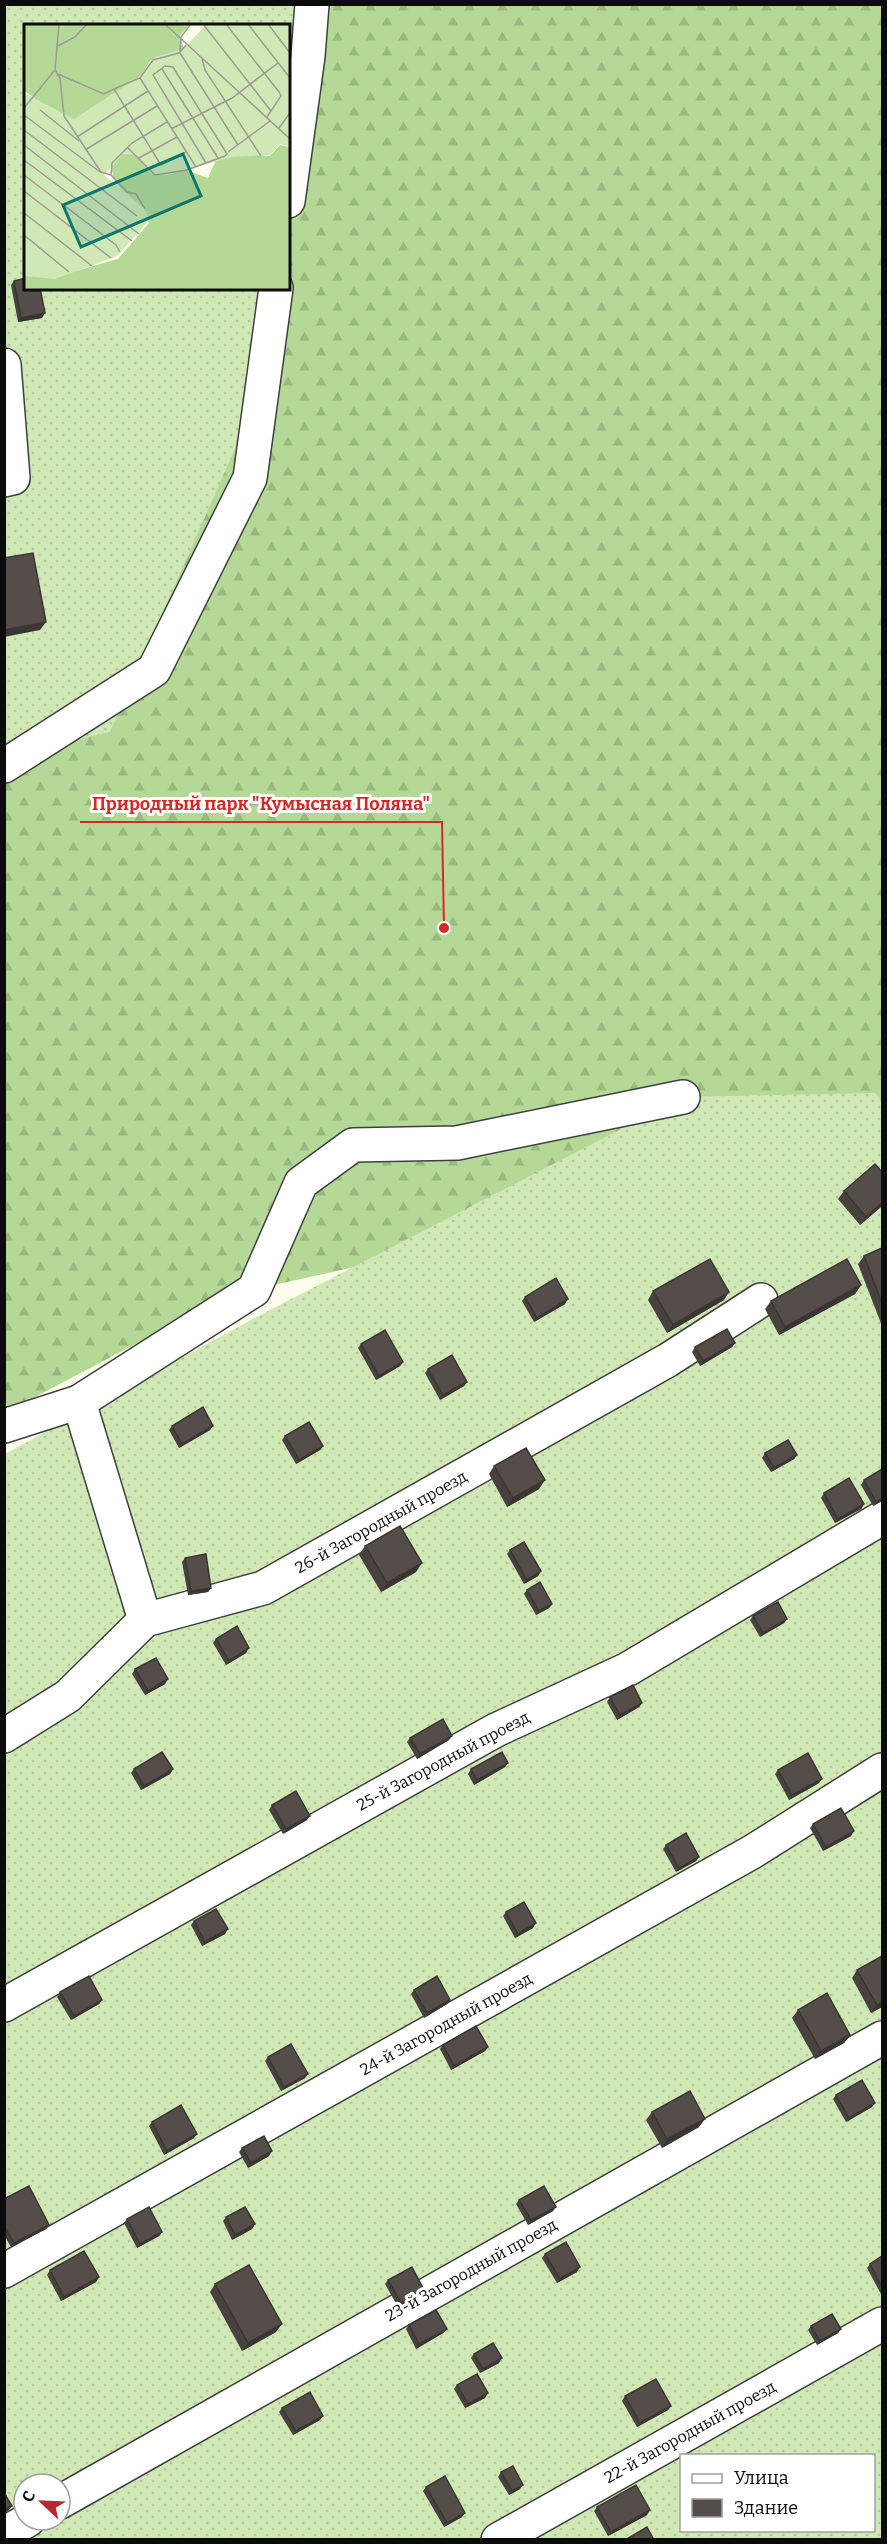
<svg xmlns="http://www.w3.org/2000/svg" width="887" height="2544" viewBox="0 0 887 2544" font-family="Bitter,serif">
	<defs>
		<pattern id="forest-firs" width="22" height="20" patternUnits="userSpaceOnUse" patternTransform="scale(1.5)"><rect width="22" height="20" fill="#b4d896"/><path d="M5 1l3.5 6h-7zM16 11l3.5 6h-7z" fill="#9ab880"/></pattern>
		<pattern id="garden-dots" width="8" height="8" patternUnits="userSpaceOnUse" patternTransform="scale(1.5)"><rect width="8" height="8" fill="#d0e8b6"/><path d="M2 2h.1M6 6h.1" fill="none" stroke="#b1c69b" stroke-width="1.8" stroke-linecap="round"/></pattern>
	</defs>
	<rect width="100%" height="100%" fill="#fffbeb"/>
	<polygon fill="url(#forest-firs)" points="317,4 882,5 882,1151 228,1295 5,1413 5,706 288,288 288,40"/>
	<g fill="url(#garden-dots)" fill-rule="evenodd">
		<polygon points="4,5 322,5 288,190 288,26 26,26 26,288 270,288 245,426 110,732 5,756"/>
		<path d="M875,1093l7,9v1437l-877,1v-1086l259,-141 419,-216zM682,2456h192v74h-192zM24,2484h36v36h-36z"/>
	</g>
	<g fill="none" stroke-linecap="round" stroke-linejoin="round">
		<g stroke="#3f3f3f" stroke-width="36">
			<g id="minor">
				<polyline points="288,201 308,56 312,4"/>
				<polyline points="4,365 13,478 4,480"/>
				<polyline points="4,766 154,670 250,478 276,288"/>
				<polyline points="79,1402 145,1620"/>
				<polyline points="4,1426 79,1402 254,1290 301,1183 353,1145 457,1143 683,1097"/>
				<polyline points="4,1736 68,1696 145,1620 263,1588 668,1360 761,1300"/>
				<polyline points="4,2005 496,1730 628,1669 882,1518"/>
				<polyline points="4,2271 752,1852 882,1770"/>
				<polyline points="60,2502 882,2038"/>
				<polyline points="4,2534 28,2520"/>
				<polyline points="498,2540 882,2324"/>
			</g>
		</g>
		<use href="#minor" stroke="#fff" stroke-width="33"/>
	</g>
	<g fill="#48423f">
		<polygon points="14,281 42,318 18,322 11,285"/>
		<polygon points="882,1172 882,1206 860,1225 838,1199 844,1191"/>
		<polygon points="882,1248 882,1326 858,1264 864,1256"/>
		<polygon points="861,1285 855,1294 779,1335 765,1309 771,1301"/>
		<polygon points="653,1291 724,1300 667,1333 648,1300"/>
		<polygon points="525,1297 565,1304 534,1322 522,1301"/>
		<polygon points="735,1343 732,1347 700,1366 692,1352 695,1347"/>
		<polygon points="361,1344 403,1362 400,1366 376,1380 358,1348"/>
		<polygon points="428,1369 467,1382 464,1386 440,1400 425,1373"/>
		<polygon points="172,1426 210,1430 179,1448 169,1430"/>
		<polygon points="285,1436 323,1446 320,1450 296,1464 282,1440"/>
		<polygon points="765,1453 797,1455 794,1459 771,1472 762,1458"/>
		<polygon points="494,1466 539,1489 507,1507 489,1474"/>
		<polygon points="864,1480 882,1501 873,1506 861,1485"/>
		<polygon points="824,1493 864,1504 861,1509 835,1523 821,1498"/>
		<polygon points="365,1546 416,1572 381,1592 359,1555"/>
		<polygon points="510,1550 541,1571 538,1576 524,1584 507,1554"/>
		<polygon points="185,1558 211,1588 208,1592 188,1595 182,1562"/>
		<polygon points="527,1590 552,1604 549,1608 536,1615 524,1594"/>
		<polygon points="753,1616 787,1619 784,1623 760,1637 750,1620"/>
		<polygon points="216,1639 246,1653 226,1665 213,1643"/>
		<polygon points="135,1669 165,1684 145,1695 132,1674"/>
		<polygon points="610,1697 642,1703 639,1707 617,1720 607,1702"/>
		<polygon points="410,1738 449,1740 417,1759 407,1742"/>
		<polygon points="508,1763 505,1767 474,1785 468,1774 471,1769"/>
		<polygon points="134,1769 173,1769 170,1774 141,1790 131,1773"/>
		<polygon points="778,1770 819,1783 789,1800 775,1774"/>
		<polygon points="272,1805 307,1820 283,1834 269,1810"/>
		<polygon points="813,1824 851,1836 823,1851 810,1828"/>
		<polygon points="666,1845 699,1857 696,1861 676,1872 663,1849"/>
		<polygon points="506,1912 533,1928 515,1938 503,1916"/>
		<polygon points="194,1921 225,1934 202,1946 191,1925"/>
		<polygon points="882,1956 882,2007 871,2013 852,1978 857,1970"/>
		<polygon points="414,1990 450,2000 447,2004 424,2018 411,1994"/>
		<polygon points="60,1992 102,2000 99,2004 71,2020 57,1997"/>
		<polygon points="798,2010 850,2035 844,2043 815,2059 792,2018"/>
		<polygon points="443,2045 488,2047 485,2051 451,2070 440,2049"/>
		<polygon points="268,2057 305,2078 281,2091 265,2061"/>
		<polygon points="836,2095 872,2107 846,2122 833,2099"/>
		<polygon points="652,2112 699,2127 662,2148 646,2120"/>
		<polygon points="152,2122 194,2138 164,2155 149,2126"/>
		<polygon points="242,2148 269,2156 248,2168 239,2152"/>
		<polygon points="4,2199 49,2225 46,2229 11,2247 4,2235"/>
		<polygon points="519,2200 553,2211 528,2225 516,2204"/>
		<polygon points="226,2217 255,2224 252,2229 232,2240 223,2221"/>
		<polygon points="127,2219 162,2232 159,2236 137,2248 124,2223"/>
		<polygon points="545,2254 577,2272 557,2283 542,2258"/>
		<polygon points="882,2256 882,2296 867,2268 870,2264"/>
		<polygon points="50,2270 99,2277 96,2282 61,2301 47,2275"/>
		<polygon points="388,2280 421,2294 398,2307 385,2284"/>
		<polygon points="215,2284 276,2332 242,2351 210,2292"/>
		<polygon points="409,2325 447,2329 443,2333 416,2349 406,2329"/>
		<polygon points="811,2326 841,2329 838,2333 817,2345 808,2330"/>
		<polygon points="474,2354 499,2363 480,2373 471,2358"/>
		<polygon points="457,2385 485,2398 465,2408 454,2389"/>
		<polygon points="625,2396 668,2410 637,2427 622,2401"/>
		<polygon points="282,2408 320,2420 293,2435 279,2412"/>
		<polygon points="501,2472 520,2489 509,2495 498,2477"/>
		<polygon points="426,2487 462,2517 444,2527 423,2491"/>
		<polygon points="597,2507 647,2515 608,2536 594,2511"/>
	</g>
	<g fill="#3b3633">
		<polygon points="45,313 42,318 18,322 21,318"/>
		<polygon points="46,622 40,630 4,637 4,630"/>
		<polygon points="882,1203 882,1206 860,1225 866,1217"/>
		<polygon points="861,1285 855,1294 779,1335 785,1327"/>
		<polygon points="729,1292 724,1300 667,1333 673,1325"/>
		<polygon points="568,1299 565,1304 534,1322 537,1318"/>
		<polygon points="735,1343 732,1347 700,1366 703,1361"/>
		<polygon points="403,1362 400,1366 376,1380 379,1376"/>
		<polygon points="467,1382 464,1386 440,1400 443,1395"/>
		<polygon points="213,1426 210,1430 179,1448 182,1444"/>
		<polygon points="323,1446 320,1450 296,1464 299,1460"/>
		<polygon points="797,1455 794,1459 771,1472 774,1468"/>
		<polygon points="545,1480 539,1489 507,1507 513,1498"/>
		<polygon points="882,1498 882,1501 873,1506 876,1502"/>
		<polygon points="864,1504 861,1509 835,1523 838,1519"/>
		<polygon points="422,1563 416,1572 381,1592 387,1583"/>
		<polygon points="541,1571 538,1576 524,1584 527,1580"/>
		<polygon points="211,1588 208,1592 188,1595 191,1591"/>
		<polygon points="552,1604 549,1608 536,1615 539,1611"/>
		<polygon points="787,1619 784,1623 760,1637 763,1633"/>
		<polygon points="249,1648 246,1653 226,1665 229,1661"/>
		<polygon points="168,1679 165,1684 145,1695 148,1691"/>
		<polygon points="642,1703 639,1707 617,1720 620,1715"/>
		<polygon points="452,1736 449,1740 417,1759 420,1754"/>
		<polygon points="508,1763 505,1767 474,1785 477,1780"/>
		<polygon points="173,1769 170,1774 141,1790 144,1786"/>
		<polygon points="822,1779 819,1783 789,1800 792,1795"/>
		<polygon points="310,1816 307,1820 283,1834 286,1829"/>
		<polygon points="854,1831 851,1836 823,1851 826,1847"/>
		<polygon points="699,1857 696,1861 676,1872 679,1868"/>
		<polygon points="536,1923 533,1928 515,1938 518,1934"/>
		<polygon points="228,1929 225,1934 202,1946 205,1942"/>
		<polygon points="102,2000 99,2004 71,2020 74,2016"/>
		<polygon points="450,2000 447,2004 424,2018 427,2013"/>
		<polygon points="882,2002 882,2007 871,2013 877,2005"/>
		<polygon points="850,2035 844,2043 815,2059 821,2051"/>
		<polygon points="488,2047 485,2051 451,2070 454,2066"/>
		<polygon points="308,2074 305,2078 281,2091 284,2087"/>
		<polygon points="875,2103 872,2107 846,2122 849,2118"/>
		<polygon points="705,2119 699,2127 662,2148 667,2139"/>
		<polygon points="197,2134 194,2138 164,2155 167,2151"/>
		<polygon points="272,2151 269,2156 248,2168 251,2163"/>
		<polygon points="556,2207 553,2211 528,2225 531,2220"/>
		<polygon points="255,2224 252,2229 232,2240 235,2235"/>
		<polygon points="49,2225 46,2229 11,2247 14,2243"/>
		<polygon points="162,2232 159,2236 137,2248 140,2244"/>
		<polygon points="580,2267 577,2272 557,2283 560,2279"/>
		<polygon points="99,2277 96,2282 61,2301 64,2297"/>
		<polygon points="424,2290 421,2294 398,2307 401,2303"/>
		<polygon points="282,2324 276,2332 242,2351 248,2343"/>
		<polygon points="447,2329 443,2333 416,2349 419,2344"/>
		<polygon points="841,2329 838,2333 817,2345 820,2341"/>
		<polygon points="502,2358 499,2363 480,2373 483,2369"/>
		<polygon points="488,2393 485,2398 465,2408 468,2404"/>
		<polygon points="671,2406 668,2410 637,2427 640,2423"/>
		<polygon points="323,2416 320,2420 293,2435 296,2431"/>
		<polygon points="523,2485 520,2489 509,2495 512,2491"/>
		<polygon points="12,2506 9,2510 4,2513 4,2510"/>
		<polygon points="650,2510 647,2515 608,2536 611,2532"/>
		<polygon points="465,2513 462,2517 444,2527 447,2523"/>
	</g>
	<g fill="#544d49" stroke="#3b3633" stroke-width="1.5">
		<polygon points="26,278 26,288 40,288 45,313 21,318 14,281"/>
		<polygon points="33,553 46,622 4,630 4,558"/>
		<polygon points="875,1164 882,1172 882,1203 866,1217 844,1191"/>
		<polygon points="882,1248 882,1303 864,1256"/>
		<polygon points="710,1259 729,1292 673,1325 653,1291"/>
		<polygon points="847,1259 861,1285 785,1327 771,1301"/>
		<polygon points="556,1278 568,1299 537,1318 525,1297"/>
		<polygon points="727,1329 735,1343 703,1361 695,1347"/>
		<polygon points="385,1330 403,1362 379,1376 361,1344"/>
		<polygon points="452,1355 467,1382 443,1395 428,1369"/>
		<polygon points="203,1407 213,1426 182,1444 172,1426"/>
		<polygon points="309,1422 323,1446 299,1460 285,1436"/>
		<polygon points="788,1440 797,1455 774,1468 765,1453"/>
		<polygon points="526,1448 545,1480 513,1498 494,1466"/>
		<polygon points="882,1469 882,1498 876,1502 864,1480"/>
		<polygon points="849,1478 864,1504 838,1519 824,1493"/>
		<polygon points="400,1526 422,1563 387,1583 365,1546"/>
		<polygon points="524,1542 541,1571 527,1580 510,1550"/>
		<polygon points="206,1554 211,1588 191,1591 185,1558"/>
		<polygon points="540,1582 552,1604 539,1611 527,1590"/>
		<polygon points="778,1602 787,1619 763,1633 753,1616"/>
		<polygon points="237,1626 249,1648 229,1661 216,1639"/>
		<polygon points="156,1658 168,1679 148,1691 135,1669"/>
		<polygon points="633,1685 642,1703 620,1715 610,1697"/>
		<polygon points="443,1719 452,1736 420,1754 410,1738"/>
		<polygon points="162,1752 173,1769 144,1786 134,1769"/>
		<polygon points="502,1752 508,1763 477,1780 471,1769"/>
		<polygon points="808,1753 822,1779 792,1795 778,1770"/>
		<polygon points="296,1791 310,1816 286,1829 272,1805"/>
		<polygon points="841,1808 854,1831 826,1847 813,1824"/>
		<polygon points="686,1833 699,1857 679,1868 666,1845"/>
		<polygon points="524,1902 536,1923 518,1934 506,1912"/>
		<polygon points="216,1909 228,1929 205,1942 194,1921"/>
		<polygon points="882,1956 882,2002 877,2005 857,1970"/>
		<polygon points="89,1976 102,2000 74,2016 60,1992"/>
		<polygon points="437,1976 450,2000 427,2013 414,1990"/>
		<polygon points="827,1993 850,2035 821,2051 798,2010"/>
		<polygon points="476,2026 488,2047 454,2066 443,2045"/>
		<polygon points="291,2044 308,2074 284,2087 268,2057"/>
		<polygon points="862,2080 875,2103 849,2118 836,2095"/>
		<polygon points="690,2091 705,2119 667,2139 652,2112"/>
		<polygon points="181,2105 197,2134 167,2151 152,2122"/>
		<polygon points="264,2136 272,2151 251,2163 242,2148"/>
		<polygon points="29,2186 49,2225 14,2243 4,2225 4,2199"/>
		<polygon points="544,2186 556,2207 531,2220 519,2200"/>
		<polygon points="149,2207 162,2232 140,2244 127,2219"/>
		<polygon points="245,2207 255,2224 235,2235 226,2217"/>
		<polygon points="566,2242 580,2267 560,2279 545,2254"/>
		<polygon points="84,2251 99,2277 64,2297 50,2270"/>
		<polygon points="882,2256 882,2287 870,2264"/>
		<polygon points="249,2265 282,2324 248,2343 215,2284"/>
		<polygon points="412,2267 424,2290 401,2303 388,2280"/>
		<polygon points="436,2310 447,2329 419,2344 409,2325"/>
		<polygon points="832,2314 841,2329 820,2341 811,2326"/>
		<polygon points="493,2343 502,2358 483,2369 474,2354"/>
		<polygon points="477,2374 488,2393 468,2404 457,2385"/>
		<polygon points="656,2379 671,2406 640,2423 625,2396"/>
		<polygon points="310,2392 323,2416 296,2431 282,2408"/>
		<polygon points="513,2466 523,2485 512,2491 501,2472"/>
		<polygon points="445,2476 465,2513 447,2523 426,2487"/>
		<polygon points="636,2485 650,2510 611,2532 597,2507"/>
		<polygon points="4,2493 12,2506 4,2510"/>
		<polygon points="647,2527 654,2540 625,2540"/>
	</g>
	<g text-anchor="middle" dominant-baseline="central" stroke-width="6" stroke-linejoin="round" paint-order="stroke">
		<g font-size="16" fill="#0c0c0c" stroke="#fff">
			<text transform="translate(381 1522) rotate(-29)">26-й Загородный проезд</text>
			<text transform="translate(443 1761) rotate(-28)">25-й Загородный проезд</text>
			<text transform="translate(446 2024) rotate(-29)">24-й Загородный проезд</text>
			<text transform="translate(471 2270) rotate(-29)">23-й Загородный проезд</text>
			<text transform="translate(690 2432) rotate(-29)">22-й Загородный проезд</text>
		</g>
	</g>
	<g transform="translate(24 24)">
		<rect width="266" height="266" fill="#fffbeb"/>
		<path d="M0,0h166l-10,12 4,14 -33,10 -12,19 -65,41 -38,-12 -3,-11 -9,-6zM256,121l9,2v142h-265v-15h41l53,-15 31,-36 -34,-41 -4,-14 14,-19 83,29 9,-20 25,-4 28,2z" fill="#b4d896"/>
		<path d="M183,0h82v122l-9,-2 -10,11 -38,2 -64,18 -17,-1 -14,-19 -14,-1 -19,21 41,34 4,9 -3,6 -29,32 -62,23 -31,-3v-183l50,26 66,-43 15,-19 28,-8z" fill="#d0e8b6"/>
		<path fill="none" stroke="#9e9b92" stroke-width="1.5" d="M35,0l-4,46 5,8 4,38 37,56 10,3 16,17 9,2 9,15M141,0l125,115M167,0l-10,13 -1,16 58,92M179,0l68,87M202,0l53,68 2,4 -14,21M224,0l42,54M244,0l22,29M34,22l17,-9 12,-13M178,34l3,12 56,86M138,45l56,89M34,50l46,20 10,-5 47,76 25,-13M116,54l56,89M90,65l26,-11 13,-18 26,-7 7,-8M0,84l31,-38M16,86l39,31M0,91l76,57M255,104l11,-15M147,105l61,-31 46,-35M0,106l113,86M53,113l71,-46M0,121l115,89M104,124l27,27 32,-5 38,-14 2,-2 -54,-87 -8,-1 -12,9 53,88M61,126l72,-44M204,128l42,-31M115,134l38,-21M0,136l108,81M0,151l92,70 4,7M87,151l1,-12 20,-20 35,-21M0,167l87,67M0,189l68,53M0,211l45,37"/>
		<path fill="#0f766e" fill-opacity="0.15" stroke="#0f766e" stroke-width="3" d="M159,130l18,42 -120,51 -18,-42z"/>
		<rect width="266" height="266" fill="none" stroke="#0c0c0c" stroke-width="3"/>
	</g>
	<path fill="none" stroke="#d62828" stroke-width="2" d="M444 928L442 822H80"/>
	<circle fill="#d62828" stroke="#fff" stroke-width="2" cx="444" cy="928" r="6"/>
	<g font-size="18" text-anchor="middle" font-weight="bold" fill="#d62828" stroke="#fff" stroke-width="6" stroke-linejoin="round" paint-order="stroke">
		<text x="261" y="810">Природный парк "Кумысная Поляна"</text>
	</g>
	<rect width="887" height="2544" fill="none" stroke="#0c0c0c" stroke-width="12"/>
	<rect x="680" y="2454" width="195" height="78" fill="#ffffff" stroke="#9e9e9e" stroke-width="1.5"/>
	<rect x="692" y="2474" width="30" height="9" fill="#ffffff" stroke="#9e9e9e" stroke-width="1.5"/>
	<text x="734" y="2484" font-size="18" fill="#0c0c0c">Улица</text>
	<rect x="692" y="2499" width="30" height="18" fill="#544d49" stroke="#9e9e9e" stroke-width="1.5"/>
	<text x="734" y="2514" font-size="18" fill="#0c0c0c">Здание</text>
	<g transform="translate(42 2502) rotate(293)"><circle r="28" fill="#ffffff" stroke="#9e9e9e" stroke-width="1.5"/>
	<path d="M0-4.5L10 22L0 15L-10 22Z" fill="#b9272f"/>
	<text y="-9" font-size="16" font-weight="bold" text-anchor="middle" fill="#0c0c0c">С</text>
	</g>
</svg>
